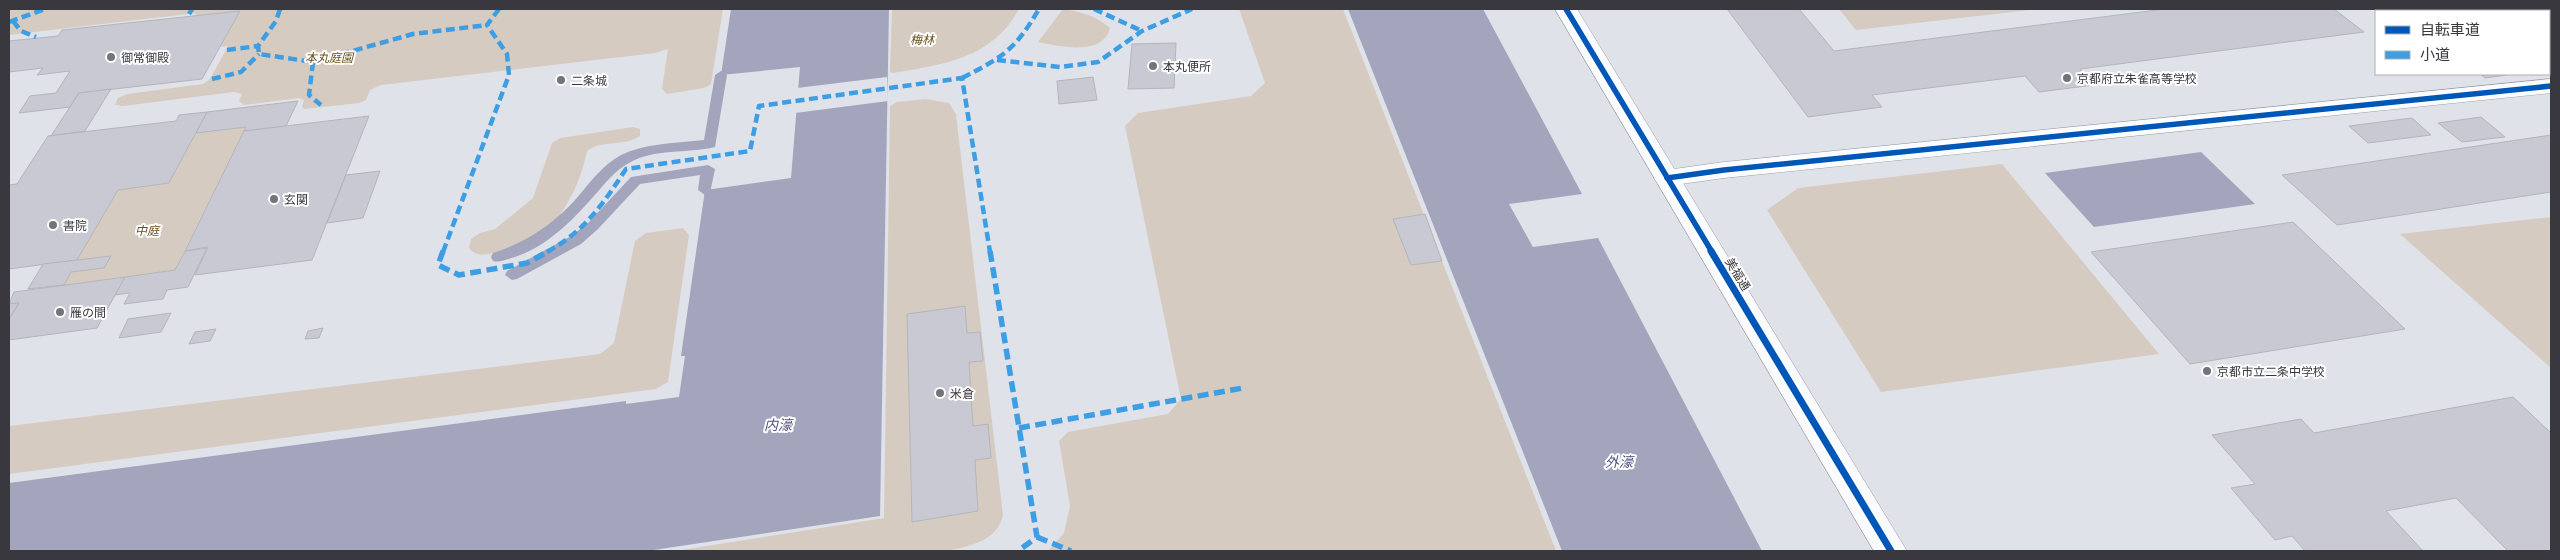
<svg xmlns="http://www.w3.org/2000/svg" width="2560" height="560" viewBox="0 0 2560 560" font-family="Merriweather,'Noto Sans JP',serif">
	<rect width="100%" height="100%" fill="#e0e2ea"/>
	<g fill="#d6cbc1">
		<polygon points="9,9 723,9 711,84 704,88 667,94 662,89 668,49 655,53 381,85 370,90 366,100 359,103 304,109 302,107 304,100 299,98 244,105 239,101 242,94 234,92 123,106 115,105 118,98 127,94 203,84 210,79 228,46 220,47 239,11 195,16 196,13 9,35"/>
		<path d="M892,9h127c-26,49 -76,56 -126,64l-3,-1z"/>
		<path d="M1063,9c18,3 32,6 47,19 -7,29 -52,18 -72,14z"/>
		<polygon points="1239,9 1343,9 1556,551 1048,551 1064,533 1070,506 1059,441 1068,432 1168,414 1181,399 1125,126 1138,113 1251,96 1265,83"/>
		<polygon points="1839,9 2039,9 1856,30"/>
		<path d="M926,99l23,4 7,11 47,401c-5,26 -35,32 -57,36h-271l209,-33 6,-412 7,-4z"/>
		<polygon points="246,127 175,270 64,285 71,272 104,268 111,256 77,260 118,190 169,183 196,133"/>
		<path d="M633,127l7,2v7c-15,11 -37,3 -53,15 -10,48 -37,93 -89,101 -11,2 -21,6 -29,-4l2,-9 9,-6 15,-4 38,-31 19,-55 8,-5z"/>
		<polygon points="2002,164 2159,354 1881,392 1767,210 1798,188"/>
		<polygon points="2551,217 2551,368 2400,234"/>
		<polygon points="683,228 689,235 668,382 656,389 9,474 9,426 600,354 614,343 635,241 646,233"/>
	</g>
	<g fill="#a3a5bd">
		<polygon points="731,9 889,9 880,516 647,551 9,551 9,483 626,401 626,404 679,397 685,356 681,356 705,190 791,178 800,67 721,75"/>
		<polygon points="1348,9 1483,9 1582,194 1509,204 1533,247 1598,238 1762,551 1562,551"/>
		<polygon points="2201,152 2255,204 2094,227 2045,173"/>
	</g>
	<polygon fill="#e0e2ea" points="887,77 888,101 795,113 797,88"/>
	<g fill="none" stroke-linecap="round" stroke-linejoin="round">
		<g fill="#a3a5bd" fill-rule="evenodd">
			<path d="M721,71l6,4 -12,72c-28,7 -61,1 -86,16 -15,8 -25,22 -36,34 -22,25 -46,49 -78,60 -8,2 -15,6 -22,4l-2,-4 2,-4c32,-10 59,-28 82,-53 14,-16 27,-35 46,-45 25,-12 56,-12 83,-15l11,-65z"/>
			<polygon points="708,165 715,169 710,193 705,195 698,190 700,175 640,184 598,229 581,244 517,279 512,280 505,275 507,271 571,236 588,223 631,177"/>
		</g>
	</g>
	<g fill="#c8c9d3" stroke="#b4b5bb">
		<polygon points="1727,9 1799,9 1834,51 2165,9 2334,9 2364,32 2080,69 2094,85 2039,92 2025,76 1872,95 1882,107 1808,117"/>
		<polygon points="2481,9 2509,9 2513,11 2464,11"/>
		<polygon points="2513,9 2541,9 2545,11 2516,11"/>
		<polygon points="240,11 202,79 79,93 70,107 19,113 30,96 56,93 70,71 37,75 43,68 9,72 9,41 58,36 62,30"/>
		<polygon points="1176,43 1174,88 1128,89 1132,44"/>
		<polygon points="2480,74 2505,74 2507,75 2485,78"/>
		<polygon points="1093,77 1097,100 1059,104 1057,81"/>
		<polygon points="111,89 85,131 51,136 79,93"/>
		<polygon points="298,101 286,126 244,131 246,127 196,133 207,112"/>
		<polygon points="207,112 169,183 118,190 77,260 9,269 9,185 17,184 48,136 176,121 179,115"/>
		<polygon points="369,116 312,260 195,275 208,247 185,251 244,131"/>
		<polygon points="2481,117 2505,137 2462,142 2438,123"/>
		<polygon points="2412,118 2431,135 2368,143 2349,126"/>
		<polygon points="2551,135 2551,192 2337,225 2282,175"/>
		<polygon points="380,171 363,218 327,223 346,175"/>
		<polygon points="1425,214 1442,261 1411,265 1393,219"/>
		<polygon points="2293,222 2405,329 2190,364 2091,252"/>
		<polygon points="207,248 188,287 167,290 163,299 124,304 130,293 114,295 125,277 175,270 185,251"/>
		<polygon points="111,256 104,268 71,272 64,285 28,289 43,264"/>
		<polygon points="125,277 97,328 9,340 9,319 19,303 9,304 14,292"/>
		<polygon points="19,303 9,319 9,304"/>
		<polygon points="965,306 967,333 980,332 983,361 969,362 973,426 988,424 991,458 975,460 978,511 912,522 907,314"/>
		<polygon points="171,313 161,332 119,338 128,319"/>
		<polygon points="323,328 319,338 305,339 308,331"/>
		<polygon points="216,329 210,341 189,344 195,332"/>
		<polygon points="2513,397 2551,433 2551,551 2508,551 2456,498 2386,511 2423,551 2305,551 2292,536 2275,540 2231,488 2255,484 2212,435 2301,419 2314,433"/>
	</g>
	<g fill="none" stroke-linecap="round" stroke-linejoin="round">
		<g stroke="#9b9ca2" stroke-width="1">
			<g id="minor">
				<polygon points="2378,9 2402,9 2403,11 2379,11"/>
				<polygon points="2551,79 2551,93 1724,178 1667,186 1658,184 1654,178 1658,172 1667,170 1724,162"/>
			</g>
		</g>
		<g stroke="#9b9ca2" stroke-width="1">
			<polygon id="tertiary" points="1555,9 1577,9 1907,551 1874,551"/>
		</g>
		<use href="#minor" fill="#fafbfc" fill-rule="evenodd"/>
		<use href="#tertiary" fill="#fafbfc" fill-rule="evenodd"/>
		<g stroke="#3e9ee3" stroke-width="4.5" stroke-dasharray="9 4.5" stroke-linecap="butt">
			<polyline points="280,9 276,21 258,46 259,54 313,62 413,34 487,25"/>
			<polyline points="1094,9 1142,31"/>
			<polyline points="189,14 192,9"/>
			<polyline points="13,21 21,31 36,37"/>
			<polyline points="9,22 45,9"/>
			<polyline points="227,50 258,46"/>
			<polyline points="997,60 1060,67 1098,62 1142,31 1192,9"/>
			<polyline points="313,62 309,95 321,105"/>
			<path d="M962,78c41,-21 53,-28 77,-69"/>
			<polyline points="212,79 241,72 259,54"/>
			<polyline points="443,252 509,75 507,54 487,25 499,9"/>
			<path d="M547,252c38,-21 56,-48 79,-83l124,-18 9,-45 203,-28 28,174"/>
		</g>
		<g stroke="#3e9ee3" stroke-width="5.5" stroke-dasharray="11 5.5" stroke-linecap="butt">
			<polyline points="443,251 438,265 459,275 527,263 549,251"/>
			<polyline points="990,251 1037,537 1018,551"/>
			<polyline points="1019,428 1243,388"/>
			<polyline points="1037,537 1071,551"/>
		</g>
		<g stroke="#fff" stroke-width="8">
			<g id="cycleway-far1">
				<polyline points="1566,9 1712,252"/>
				<polyline points="1667,178 1724,170 2551,86"/>
			</g>
		</g>
		<g stroke="#fff" stroke-width="10">
			<polyline id="cycleway" points="1711,251 1891,551"/>
		</g>
		<use href="#cycleway-far1" stroke="#0057b8" stroke-width="5.5"/>
		<use href="#cycleway" stroke="#0057b8" stroke-width="7"/>
	</g>
	<g fill="#73747a" stroke="#fff" stroke-width="2">
		<circle cx="111" cy="57" r="5"/>
		<circle cx="1153" cy="66" r="5"/>
		<circle cx="2067" cy="78" r="5"/>
		<circle cx="561" cy="80" r="5"/>
		<circle cx="274" cy="199" r="5"/>
		<circle cx="53" cy="225" r="5"/>
		<circle cx="60" cy="312" r="5"/>
		<circle cx="2207" cy="371" r="5"/>
		<circle cx="940" cy="393" r="5"/>
	</g>
	<g text-anchor="middle" dominant-baseline="central" stroke-width="4" stroke-linejoin="round" paint-order="stroke">
		<g font-size="12" font-style="italic" fill="#6d4e1d" stroke="#fff">
			<text x="922" y="39">梅林</text>
			<text x="329" y="57">本丸庭園</text>
			<text x="147" y="230">中庭</text>
		</g>
		<g font-size="12" fill="#38383e" stroke="#fff" text-anchor="start">
			<text x="121" y="57">御常御殿</text>
			<text x="1163" y="66">本丸便所</text>
			<text x="2077" y="78">京都府立朱雀高等学校</text>
			<text x="571" y="80">二条城</text>
			<text x="284" y="199">玄関</text>
			<text x="63" y="225">書院</text>
			<text x="70" y="312">雁の間</text>
			<text x="2217" y="371">京都市立二条中学校</text>
			<text x="950" y="393">米倉</text>
		</g>
		<g font-size="12" fill="#38383e" stroke="#fff">
			<text transform="translate(1738 274) rotate(59)">美福通</text>
		</g>
		<g font-size="14" font-style="italic" fill="#515181" stroke="#fff">
			<text x="778" y="425">内濠</text>
			<text x="1619" y="462">外濠</text>
		</g>
	</g>
	<rect width="2560" height="560" fill="none" stroke="#38383e" stroke-width="20"/>
	<rect x="2375" y="10" width="175" height="65" fill="#ffffff" stroke="#afafb2"/>
	<rect x="2385" y="26" width="25" height="8" fill="#0057b8" stroke="#afafb2"/>
	<text x="2420" y="35" font-size="15" fill="#38383e">自転車道</text>
	<rect x="2385" y="51" width="25" height="8" fill="#3e9ee3" stroke="#afafb2"/>
	<text x="2420" y="60" font-size="15" fill="#38383e">小道</text>
</svg>
